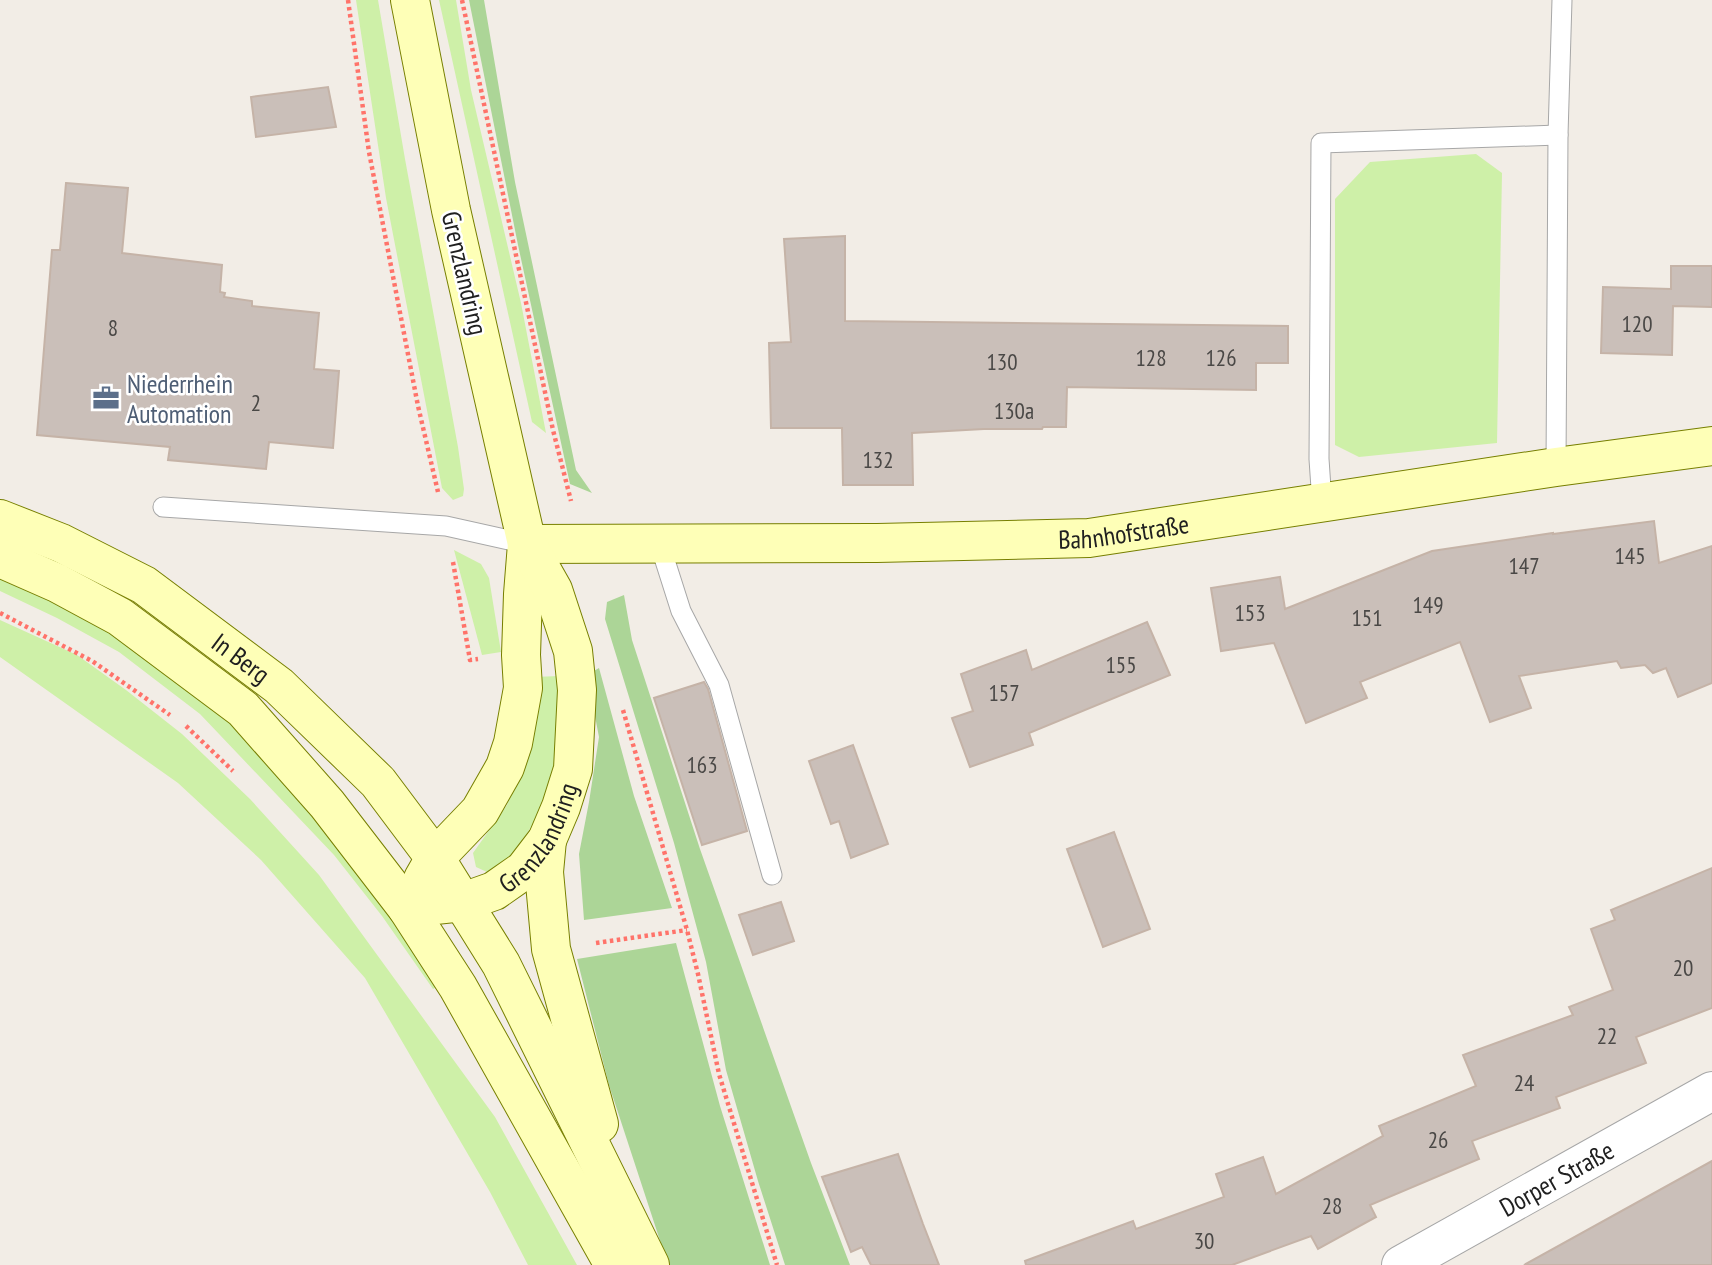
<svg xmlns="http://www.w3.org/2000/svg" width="1712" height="1265" viewBox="0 0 1712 1265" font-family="'PT Sans Narrow',sans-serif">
	<rect width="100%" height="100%" fill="#f2ede6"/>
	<g fill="#cef0a8">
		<polygon points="356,0 378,0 405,159 458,447 464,489 463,496 453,500 442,488 386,198"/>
		<polygon points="439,0 456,0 471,90 521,303 546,433 532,422"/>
		<polygon points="1476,154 1502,173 1497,443 1359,457 1335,445 1335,199 1370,162"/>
		<polygon points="454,550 481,564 489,578 501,652 482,655"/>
		<polygon points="0,570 79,610 227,716 375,879 438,986 433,989 382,916 334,855 200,714 119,652 57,618 0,591"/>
		<polygon points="0,620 77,655 126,690 182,734 250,799 319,875 495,1117 577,1265 528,1265 490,1192 365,978 261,860 178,783 0,657"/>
		<polygon points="559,676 560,737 545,804 515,853 487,872 476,867 473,853 507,805 520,770 534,677"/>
	</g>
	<g fill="#acd597">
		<polygon points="469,0 484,0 515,182 576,470 592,493 570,484 518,245"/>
		<polygon points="624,595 632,640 700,849 811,1163 850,1265 785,1265 758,1181 726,1070 706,962 674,843 605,619 607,602"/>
		<polygon points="599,668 634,796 672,908 584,920 579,854 589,802 599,737 587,675"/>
		<polygon points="676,943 720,1106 770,1265 668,1265 609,1085 577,959"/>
	</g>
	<g fill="#cabfb9" stroke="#c5b3a7" stroke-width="2">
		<polygon points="328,87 336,127 256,137 251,97"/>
		<polygon points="66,183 128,188 122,253 222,265 220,292 225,293 224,297 252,301 252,306 319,313 314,369 339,371 333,448 269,442 266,469 168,460 170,447 37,435 52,250 60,250"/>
		<polygon points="845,236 845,321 1288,326 1288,363 1256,363 1256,390 1067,387 1066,427 1043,427 1042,429 984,429 912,433 913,485 843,485 842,428 771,428 769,343 791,342 784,239"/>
		<polygon points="1671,266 1712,266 1712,307 1673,306 1672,355 1601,353 1603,287 1671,289"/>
		<polygon points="1654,521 1659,563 1712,546 1712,683 1678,697 1666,668 1653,673 1645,665 1621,668 1617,661 1519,676 1531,708 1490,722 1460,642 1360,682 1367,698 1306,723 1274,643 1221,651 1211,588 1280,577 1285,609 1432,551 1553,533 1553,534"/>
		<polygon points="1147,622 1170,675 1029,733 1033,745 970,767 952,718 973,711 961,674 1026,650 1032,670"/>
		<polygon points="704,682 708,689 747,831 702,845 654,698"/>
		<polygon points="853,745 888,844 851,858 839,821 831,824 809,761"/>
		<polygon points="1114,832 1150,929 1103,947 1067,849"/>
		<polygon points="1712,868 1712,1008 1636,1037 1646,1063 1556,1097 1560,1108 1472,1141 1479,1159 1370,1205 1376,1217 1318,1249 1311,1236 1232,1265 1026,1265 1025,1261 1133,1221 1136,1229 1224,1197 1216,1174 1263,1157 1276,1194 1383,1136 1379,1126 1476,1086 1463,1055 1573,1015 1569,1007 1613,990 1591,929 1615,920 1611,910"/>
		<polygon points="781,902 794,941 753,955 739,915"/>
		<polygon points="898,1154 923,1224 939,1265 871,1265 862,1247 851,1252 822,1177"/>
		<polygon points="1712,1161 1712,1265 1524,1265"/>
	</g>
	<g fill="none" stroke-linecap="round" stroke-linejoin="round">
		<g stroke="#a7a7a7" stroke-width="21">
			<g id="lane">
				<polyline points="1556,467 1558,135 1562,0"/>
				<polyline points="1322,503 1319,459 1321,143 1558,135"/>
				<polyline points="163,507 446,526 527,544"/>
				<polyline points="660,545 681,611 719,685 772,875"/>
			</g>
		</g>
		<g stroke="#a7a7a7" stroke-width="40">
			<g id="street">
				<path id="s1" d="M1401,1265l311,-174"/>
			</g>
		</g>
		<g stroke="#777f00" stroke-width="40">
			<g id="secondary">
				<path id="s2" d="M0,519l61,24 83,42 135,101 99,96 57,76 66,106 149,301"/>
				<path id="s3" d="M527,544l350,-1 212,-5 467,-71 156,-21"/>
				<polyline points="0,558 57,583 120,617 243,709 327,804 407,908 458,987 614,1265"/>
				<polyline points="547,840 544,872 551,949 599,1124"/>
				<polyline points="423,879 435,858 480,811 505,767 513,743 523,688 521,655 523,594 527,544"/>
				<path id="s4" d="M407,908l56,-6 31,-11 30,-21 23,-30 14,-33 12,-38 4,-79 -4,-39 -20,-61 -26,-46 -76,-334 -41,-210"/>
			</g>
		</g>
		<g stroke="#ff736a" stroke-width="4.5" stroke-dasharray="3.5 3.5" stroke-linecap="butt">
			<polyline points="348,0 369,152 418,406 438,492"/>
			<polyline points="462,0 553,430 571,501"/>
			<polyline points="453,562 470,660 478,659"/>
			<polyline points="0,613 92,661 170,715"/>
			<polyline points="623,710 687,930 698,974 719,1074 777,1265"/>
			<polyline points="186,726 233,771"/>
			<polyline points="596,943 687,930"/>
		</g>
		<use href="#lane" stroke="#fff" stroke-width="19"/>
		<use href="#street" stroke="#fff" stroke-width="38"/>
		<use href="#secondary" stroke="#feffb7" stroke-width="38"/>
	</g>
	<defs>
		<g id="office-bare" transform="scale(2.1)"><path d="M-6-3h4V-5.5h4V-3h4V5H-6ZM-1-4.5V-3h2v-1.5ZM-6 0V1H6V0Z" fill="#5c6f8a" stroke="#fff" stroke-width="2.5" paint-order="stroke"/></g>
	</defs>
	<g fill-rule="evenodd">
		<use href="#office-bare" x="106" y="398"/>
	</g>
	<g text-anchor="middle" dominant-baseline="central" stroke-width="5" stroke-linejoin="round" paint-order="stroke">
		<g font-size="23" fill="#4a4846">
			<text x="1637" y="323">120</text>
			<text x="113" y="327">8</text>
			<text x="1151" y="357">128</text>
			<text x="1221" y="357">126</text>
			<text x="1002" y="361">130</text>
			<text x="256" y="402">2</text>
			<text x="1014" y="410">130a</text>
			<text x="878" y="459">132</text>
			<text x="1630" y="555">145</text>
			<text x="1524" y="565">147</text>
			<text x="1428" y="604">149</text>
			<text x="1250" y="612">153</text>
			<text x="1367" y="617">151</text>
			<text x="1121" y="664">155</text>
			<text x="1004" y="692">157</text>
			<text x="702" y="764">163</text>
			<text x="1683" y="967">20</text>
			<text x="1607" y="1035">22</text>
			<text x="1524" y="1082">24</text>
			<text x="1438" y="1139">26</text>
			<text x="1332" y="1205">28</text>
			<text x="1204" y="1240">30</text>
		</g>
		<g font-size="26" fill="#202020" stroke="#fff">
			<text transform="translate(465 273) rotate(77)">Grenzlandring</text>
			<text stroke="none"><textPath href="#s3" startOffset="597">Bahnhofstraße</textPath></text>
			<text stroke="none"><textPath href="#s2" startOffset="280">In Berg</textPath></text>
			<text stroke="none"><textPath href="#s4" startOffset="161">Grenzlandring</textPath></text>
			<text stroke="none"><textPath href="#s1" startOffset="178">Dorper Straße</textPath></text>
		</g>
		<g font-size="26" fill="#4e5e75" stroke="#fff" text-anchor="start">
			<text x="127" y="383">Niederrhein<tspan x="127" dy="30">Automation</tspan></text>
		</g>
	</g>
</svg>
